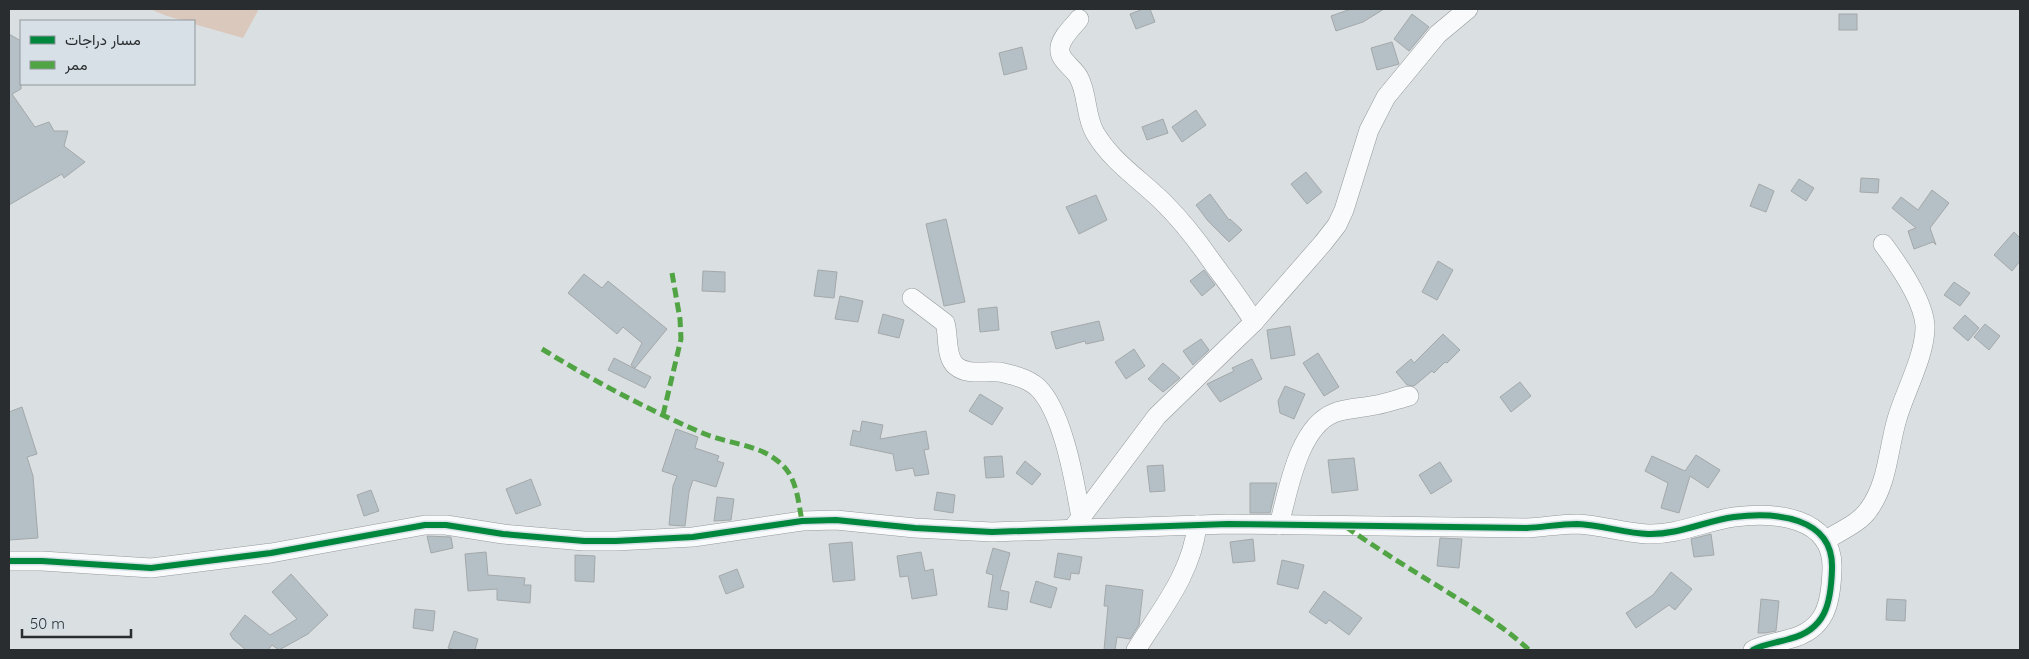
<svg xmlns="http://www.w3.org/2000/svg" width="2029" height="659" viewBox="0 0 2029 659" font-family="Quicksand,Vazirmatn,sans-serif">
	<rect width="100%" height="100%" fill="#dadfe2"/>
	<path fill="#dbc8bc" d="M150,9h109l-16,29 -49,-14v-3c-16,0 -30,-6 -44,-12z"/>
	<g fill="#b4c0c6" stroke="#a4a8aa">
		<polygon points="1143,9 1150,9 1155,22 1136,29 1130,14"/>
		<polygon points="1351,9 1384,9 1363,22 1336,31 1331,16"/>
		<polygon points="1412,14 1429,27 1409,51 1394,39"/>
		<rect x="1839" y="14" width="18" height="16"/>
		<polygon points="9,34 21,41 21,89 12,94 35,127 49,122 54,131 68,131 64,146 85,162 64,178 62,174 9,205"/>
		<polygon points="1392,42 1399,64 1377,70 1371,48"/>
		<polygon points="1022,47 1027,69 1004,75 999,53"/>
		<polygon points="1196,110 1206,125 1182,142 1172,127"/>
		<polygon points="1163,119 1168,133 1147,140 1142,127"/>
		<polygon points="1306,172 1322,192 1307,204 1291,184"/>
		<polygon points="1861,178 1879,179 1878,193 1860,192"/>
		<polygon points="1799,179 1814,188 1806,201 1791,191"/>
		<polygon points="1759,184 1774,191 1766,212 1750,206"/>
		<polygon points="1932,190 1949,203 1930,228 1936,245 1933,242 1914,249 1908,231 1916,228 1892,208 1901,197 1918,210"/>
		<polygon points="1210,194 1229,220 1230,219 1242,230 1229,242 1208,221 1196,205"/>
		<polygon points="1096,195 1107,220 1079,234 1066,207"/>
		<polygon points="946,219 965,302 944,306 926,224"/>
		<polygon points="2014,232 2020,238 2020,261 2012,271 1994,255"/>
		<polygon points="1438,261 1453,270 1437,300 1422,292"/>
		<polygon points="818,270 837,272 834,298 814,296"/>
		<polygon points="1204,270 1215,285 1202,296 1190,281"/>
		<polygon points="703,271 725,272 725,292 702,291"/>
		<polygon points="584,274 602,288 608,281 667,329 635,368 631,365 642,343 623,327 617,334 568,293"/>
		<polygon points="1954,282 1970,293 1960,306 1944,295"/>
		<polygon points="840,296 863,301 858,322 835,319"/>
		<polygon points="997,307 999,330 980,332 978,309"/>
		<polygon points="883,314 904,320 899,338 878,333"/>
		<polygon points="1965,315 1979,328 1968,341 1953,328"/>
		<polygon points="1099,321 1104,340 1086,344 1085,341 1056,349 1051,332"/>
		<polygon points="1985,324 2000,336 1989,350 1974,337"/>
		<polygon points="1290,326 1295,355 1271,359 1267,330"/>
		<polygon points="1443,334 1460,350 1447,363 1445,362 1434,373 1432,371 1414,386 1407,385 1396,372 1411,359 1414,363"/>
		<polygon points="1201,339 1209,350 1193,365 1183,351"/>
		<polygon points="1134,349 1145,366 1126,379 1115,362"/>
		<polygon points="1318,353 1339,387 1324,396 1303,363"/>
		<polygon points="614,358 651,377 645,388 608,370"/>
		<polygon points="1252,359 1262,379 1220,402 1207,384 1234,371 1232,368"/>
		<polygon points="1163,363 1180,378 1163,392 1148,379"/>
		<polygon points="1520,382 1531,396 1511,412 1500,397"/>
		<polygon points="1285,386 1305,394 1294,419 1280,413 1278,401"/>
		<polygon points="980,394 1003,408 992,425 969,411"/>
		<polygon points="22,407 37,454 27,457 33,476 38,538 9,540 9,412"/>
		<polygon points="862,421 883,425 880,439 926,431 929,449 924,450 929,474 915,476 913,468 896,471 893,454 850,445 853,430 860,432"/>
		<polygon points="676,429 698,437 695,448 719,456 717,461 724,463 716,487 693,480 689,492 685,526 669,525 673,486 677,476 662,471"/>
		<polygon points="1696,455 1720,470 1708,488 1690,476 1679,513 1661,508 1668,483 1645,471 1652,456 1685,471"/>
		<polygon points="1002,456 1004,477 986,478 984,457"/>
		<polygon points="1354,458 1358,490 1332,493 1328,460"/>
		<polygon points="1025,461 1041,474 1032,485 1016,473"/>
		<polygon points="1440,462 1452,481 1431,494 1419,475"/>
		<polygon points="1163,465 1165,491 1150,492 1147,466"/>
		<polygon points="531,479 541,505 516,514 506,489"/>
		<polygon points="1250,483 1277,483 1270,513 1250,513"/>
		<polygon points="371,490 379,511 364,516 357,495"/>
		<polygon points="937,492 955,495 953,513 934,510"/>
		<polygon points="717,497 734,499 731,520 714,521"/>
		<polygon points="1711,534 1714,555 1694,557 1691,539"/>
		<polygon points="427,536 451,537 453,548 431,553"/>
		<polygon points="1440,538 1462,539 1459,568 1437,566"/>
		<polygon points="1253,539 1255,561 1233,563 1230,542"/>
		<polygon points="852,542 855,580 833,582 829,544"/>
		<polygon points="993,548 1010,553 1000,590 1009,592 1007,610 988,607 993,575 986,573"/>
		<polygon points="486,552 488,575 525,578 524,585 531,585 530,603 497,600 497,589 468,591 465,554"/>
		<polygon points="921,552 925,571 933,569 937,595 912,599 908,576 900,577 897,556"/>
		<polygon points="1058,553 1082,557 1079,574 1071,573 1070,580 1054,577"/>
		<polygon points="575,555 595,556 594,582 575,581"/>
		<polygon points="1282,560 1304,565 1298,589 1277,584"/>
		<polygon points="737,569 744,587 726,594 719,576"/>
		<polygon points="1671,572 1692,589 1675,610 1669,605 1636,628 1626,613 1653,595"/>
		<polygon points="291,574 328,615 308,634 279,650 272,645 268,650 246,650 233,639 230,634 245,615 270,635 297,619 272,592"/>
		<polygon points="1036,581 1057,588 1051,608 1030,602"/>
		<polygon points="1106,585 1143,590 1139,625 1130,639 1117,637 1115,650 1104,650 1108,606 1104,606"/>
		<polygon points="1324,591 1362,618 1349,635 1329,620 1326,624 1309,612"/>
		<polygon points="1761,599 1779,601 1776,631 1765,633 1758,633"/>
		<polygon points="1887,599 1906,600 1905,621 1886,620"/>
		<polygon points="415,609 435,611 433,631 413,628"/>
		<polygon points="454,631 478,639 475,650 455,650 448,648"/>
	</g>
	<g fill="none" stroke-linecap="round" stroke-linejoin="round">
		<g stroke="#95999b" stroke-width="20">
			<g id="minor">
				<path d="M1079,19c-6,8 -17,17 -19,28 -2,14 14,20 19,31 9,17 6,38 16,55 17,29 46,47 69,70 18,18 32,36 46,56 15,21 31,41 44,63"/>
				<path d="M912,298l33,25c4,12 0,34 11,43 13,11 33,3 48,7 13,3 28,7 37,18 23,27 34,92 40,127"/>
				<path d="M1279,525c9,-33 19,-98 55,-112 13,-5 28,-5 42,-8 11,-2 22,-6 33,-9"/>
				<polyline points="1073,528 1157,416 1254,322 1323,243 1337,225 1344,210 1369,130 1386,97 1438,34 1468,9"/>
				<path d="M1826,540c14,-9 34,-17 43,-31 19,-26 19,-60 28,-90 8,-28 29,-65 28,-94 -2,-25 -27,-61 -42,-81"/>
				<path d="M9,561h33l109,7 120,-15 154,-28h21l57,9 81,7h32l77,-4 109,-16 34,-1 79,8 77,4 236,-8 299,4c17,-1 34,-4 50,-4 24,1 48,9 71,10 30,1 57,-13 86,-17 40,-5 100,-1 98,52 -1,34 -6,61 -43,70 -13,4 -25,5 -36,11"/>
				<path d="M1136,650c25,-40 56,-77 61,-125"/>
			</g>
		</g>
		<use href="#minor" stroke="#f9fafb" stroke-width="19"/>
		<g stroke="#51a443" stroke-width="5" stroke-dasharray="10 5" stroke-linecap="butt">
			<path d="M542,349c52,32 106,61 163,85 24,10 53,10 74,28 18,14 19,39 23,59"/>
			<polyline points="663,415 681,339 680,319 672,273"/>
			<path d="M1346,527c36,25 74,48 111,71 24,15 51,32 72,52"/>
		</g>
		<g stroke="#d6e0e6" stroke-width="9">
			<path id="cycleway" d="M9,561h33l109,7 120,-15 154,-28h21l57,9 81,7h32l77,-4 109,-16 34,-1 79,8 77,4 236,-8 299,4c17,-1 34,-4 50,-4 24,1 48,9 71,10 30,1 57,-13 86,-17 40,-5 100,-1 98,52 -1,34 -6,61 -43,70 -13,4 -25,5 -36,11"/>
		</g>
		<use href="#cycleway" stroke="#00873e" stroke-width="6"/>
	</g>
	<rect width="2029" height="659" fill="none" stroke="#292d2f" stroke-width="20"/>
	<rect x="20" y="20" width="175" height="65" fill="#d6e0e6" stroke="#91989d"/>
	<rect x="30" y="36" width="25" height="8" fill="#00873e" stroke="#91989d"/>
	<text x="65" y="45" font-size="15" fill="#292d2f">مسار دراجات</text>
	<rect x="30" y="61" width="25" height="8" fill="#51a443" stroke="#91989d"/>
	<text x="65" y="70" font-size="15" fill="#292d2f">ممر</text>
	<path d="M22 629v8h109v-8" fill="none" stroke="#292d2f" stroke-width="2.5"/>
	<text x="30" y="629" font-size="15" fill="#292d2f" stroke="#d6e0e6" stroke-width="4" paint-order="stroke">50 m</text>
</svg>
